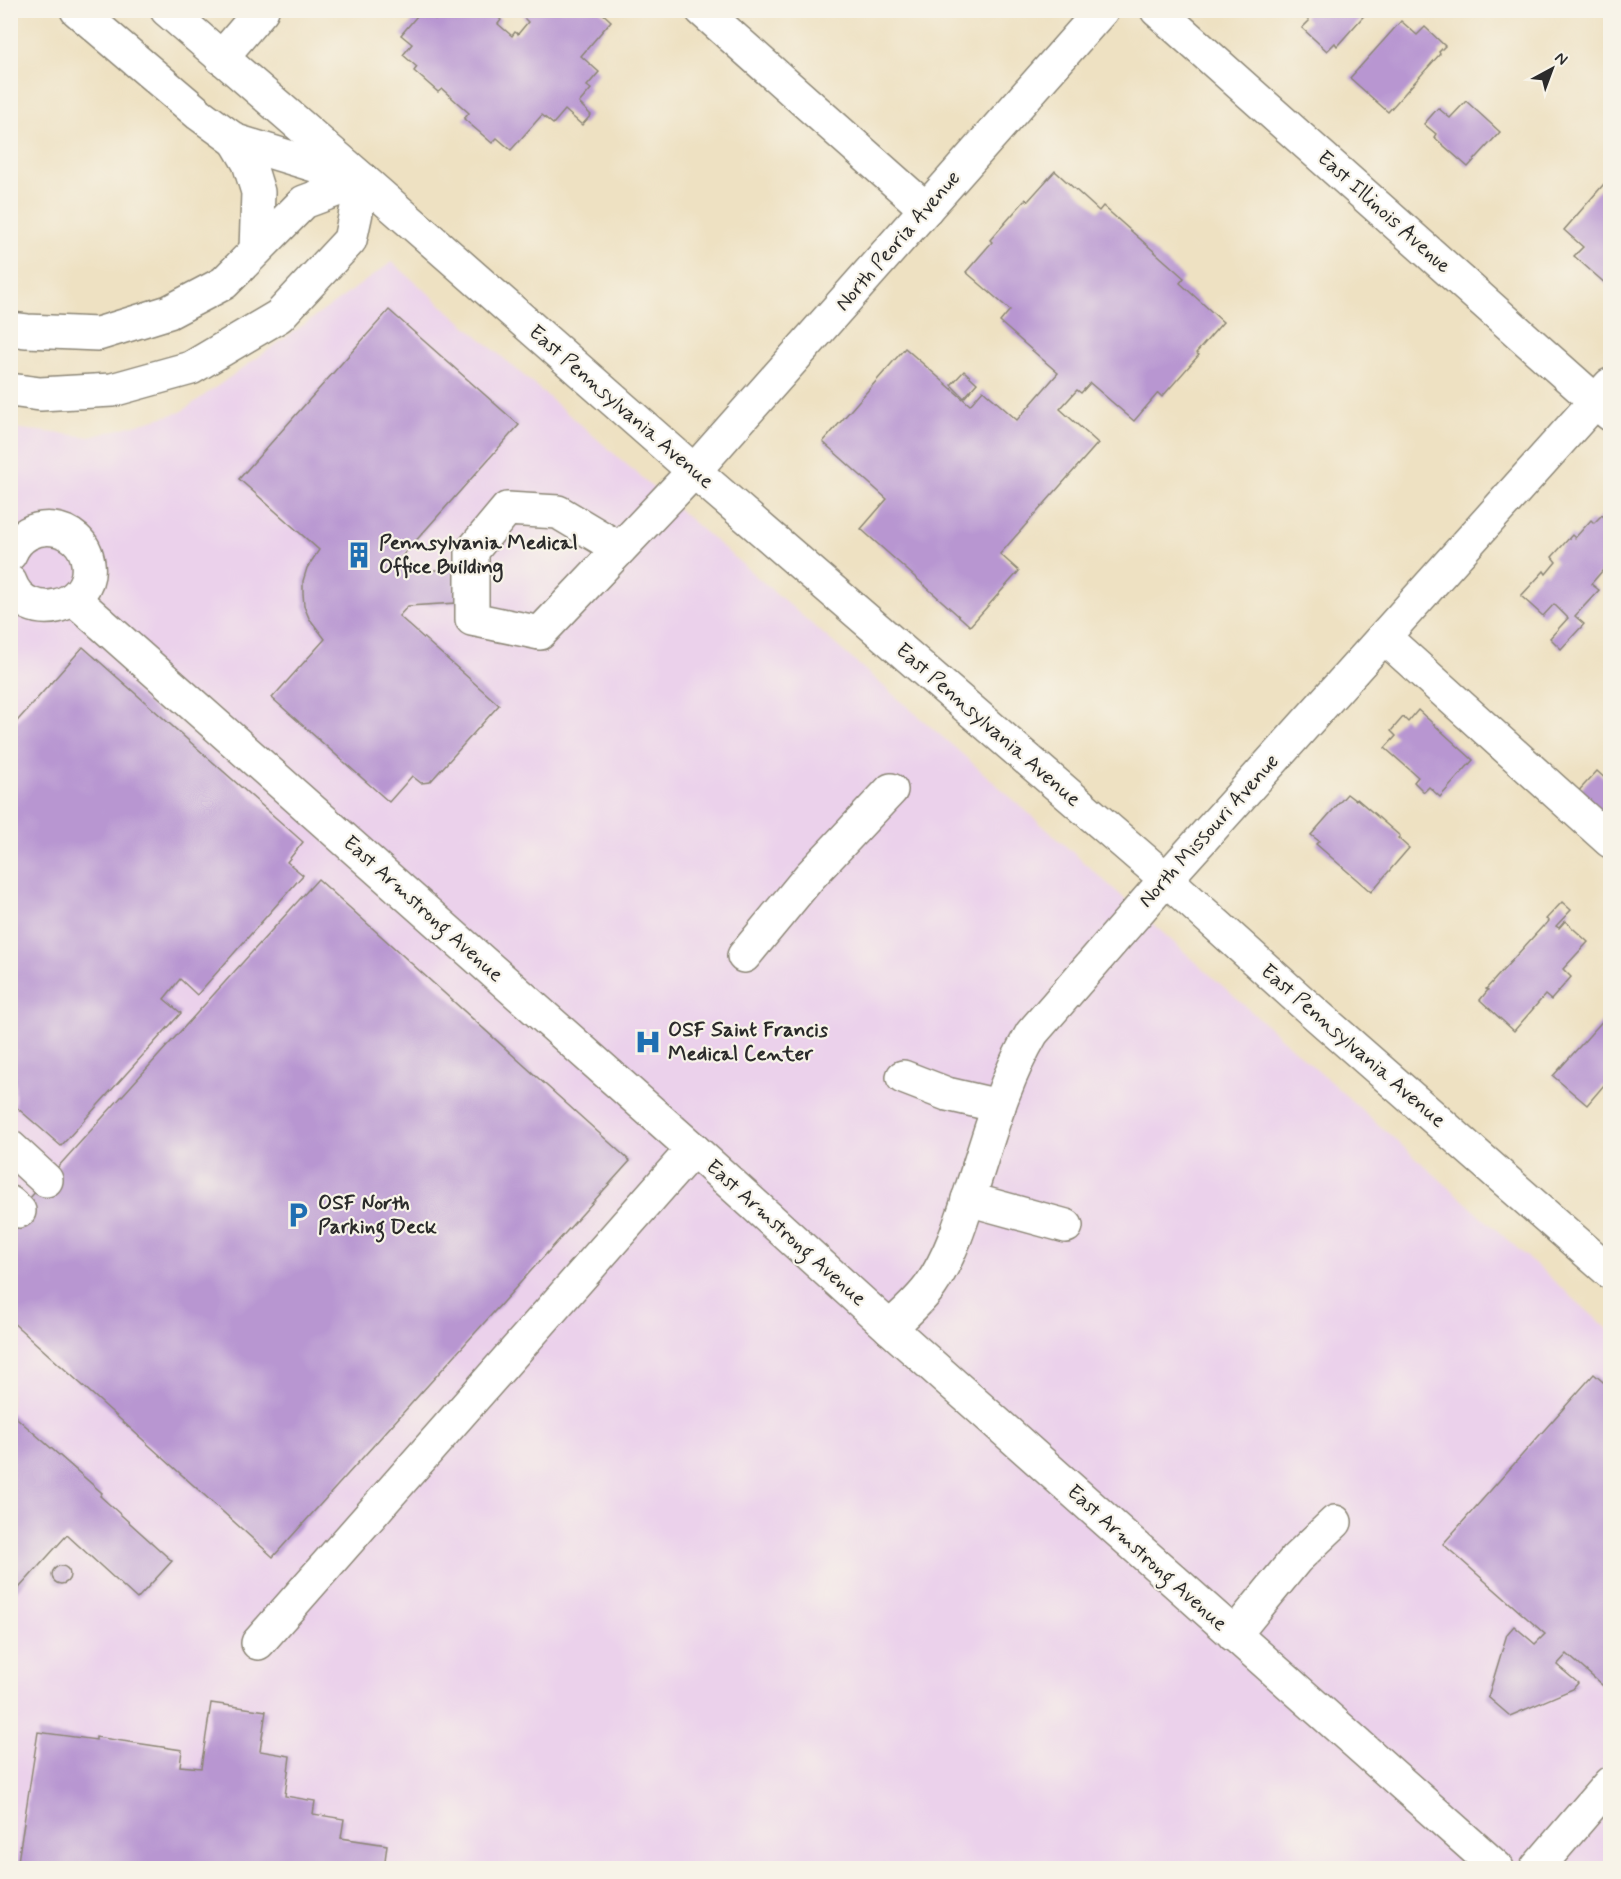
<svg xmlns="http://www.w3.org/2000/svg" width="1621" height="1879" viewBox="0 0 1621 1879" font-family="Mynerve,sans-serif">
	<rect width="100%" height="100%" fill="#f7f3e8"/>
	<filter id="ink" filterUnits="userSpaceOnUse"><feTurbulence type="fractalNoise" baseFrequency=".0167" numOctaves="2"/><feDisplacementMap in="SourceGraphic" scale="12" xChannelSelector="R" yChannelSelector="G"/><feConvolveMatrix kernelMatrix="1 2 1 2 8 2 1 2 1" color-interpolation-filters="sRGB"/></filter>
	<filter id="wash" filterUnits="userSpaceOnUse"><feTurbulence type="fractalNoise" baseFrequency=".008" numOctaves="4" result="noise"/><feDisplacementMap in="SourceGraphic" scale="24" xChannelSelector="R" yChannelSelector="G"/><feGaussianBlur stdDeviation="1.35" result="paint"/><feColorMatrix in="noise" values="0 0 0 0 0 0 0 0 0 0 0 0 0 0 0 0 0 1.4 0 .05"/><feComposite in="paint" operator="in"/></filter>
	<g filter="url(#wash)">
		<rect width="100%" height="100%" fill="#eee1c2"/>
		<polygon fill="#ebd1eb" points="392,262 961,753 1610,1331 1610,1868 11,1868 11,428 91,437 181,412"/>
		<g id="blocks">
			<g fill="#b896d1">
				<polygon points="422,10 426,10 435,19 442,10 491,10 501,20 498,24 512,36 515,32 518,34 528,22 523,17 528,10 599,10 611,21 581,56 599,72 587,86 591,89 579,103 591,115 582,125 565,110 553,124 542,115 511,150 497,138 492,143 464,119 469,113 442,89 438,92 414,71 417,67 403,55 412,44 401,35"/>
				<polygon points="1310,10 1369,10 1337,46 1335,43 1327,51 1302,28 1309,21 1304,16"/>
				<polygon points="1401,21 1417,35 1425,27 1445,46 1439,52 1440,54 1388,112 1350,78"/>
				<polygon points="1466,101 1500,132 1468,167 1434,137 1436,134 1424,124 1438,108 1450,118"/>
				<polygon points="1055,171 1099,211 1103,206 1184,278 1180,283 1223,322 1196,353 1199,355 1162,397 1158,393 1134,421 1090,383 1081,393 1077,390 1060,409 1098,443 1000,554 1019,571 970,626 861,529 887,499 823,442 905,348 970,405 983,390 1017,420 1058,373 1000,322 1010,310 966,272 992,242 990,240 1026,199 1028,201"/>
				<polygon points="1610,177 1610,281 1607,285 1574,256 1583,247 1564,230"/>
				<polygon points="389,310 519,425 396,563 406,572 469,568 473,602 408,606 399,616 499,705 430,782 421,783 412,776 389,802 272,698 325,639 309,618 304,606 303,593 303,581 307,568 319,550 239,479"/>
				<polygon points="964,371 977,383 964,398 951,385"/>
				<polygon points="1602,515 1610,523 1610,562 1591,584 1599,590 1575,616 1584,624 1561,649 1550,638 1568,618 1554,604 1543,616 1521,596 1544,571 1546,574 1556,562 1552,557 1572,535 1575,538 1591,520 1594,523"/>
				<polygon points="83,647 303,842 287,862 303,875 197,995 180,979 164,999 181,1013 61,1146 15,1106 15,1083 10,1074 10,729"/>
				<polygon points="1418,710 1473,760 1440,797 1429,787 1424,792 1414,782 1418,777 1385,748 1396,736 1391,731 1403,717 1408,722"/>
				<polygon points="1597,771 1610,783 1610,802 1595,818 1573,797"/>
				<polygon points="1347,794 1355,800 1357,799 1400,836 1398,838 1409,848 1371,892 1316,844 1319,841 1311,835"/>
				<polygon points="318,879 630,1161 273,1557 10,1320 10,1220"/>
				<polygon points="1562,902 1571,910 1556,926 1559,928 1565,921 1588,942 1563,969 1571,977 1551,1000 1545,995 1514,1031 1480,1000 1488,990 1486,989 1543,926 1544,927 1549,921 1546,919"/>
				<polygon points="1607,1016 1610,1019 1610,1084 1607,1088 1604,1085 1587,1105 1553,1076"/>
				<polygon points="1594,1374 1610,1388 1610,1692 1567,1654 1557,1665 1578,1683 1573,1689 1510,1716 1488,1697 1507,1634 1514,1626 1535,1644 1545,1634 1443,1544"/>
				<polygon points="10,1412 102,1493 100,1496 172,1561 137,1599 67,1535 10,1598"/>
				<circle cx="61" cy="1575" r="9"/>
				<polygon points="211,1703 266,1711 260,1751 290,1756 285,1796 315,1801 313,1814 344,1819 341,1838 387,1845 384,1868 17,1868 38,1732 96,1740 96,1737 182,1750 180,1766 201,1768"/>
			</g>
		</g>
	</g>
	<g filter="url(#ink)">
		<use href="#blocks" fill-opacity="0" stroke="#8c8676" stroke-width="1.5"/>
		<g fill="none" stroke-linecap="round" stroke-linejoin="round">
			<g stroke="#8c8676" stroke-width="36">
				<g id="minor">
					<polyline points="77,10 199,114 236,141 350,176"/>
					<polyline points="167,10 363,180 694,471 1166,879 1302,1002 1610,1272"/>
					<polyline points="702,10 926,209"/>
					<polyline points="1157,10 1610,414"/>
					<polyline points="221,58 262,10"/>
					<polyline points="236,141 249,163 258,192 256,250"/>
					<polyline points="10,329 27,331 98,334 169,312 224,283 304,202 363,180"/>
					<polyline points="10,390 40,394 112,390 191,368 279,316 350,240 363,180"/>
					<polyline points="620,549 558,512 507,509 472,551 472,619 540,633 694,471 1102,10"/>
					<path d="M10,554c15,-38 73,-32 78,9 6,46 -63,62 -78,19"/>
					<polyline points="74,599 693,1149 890,1328 1497,1868"/>
					<polyline points="1384,637 1610,841"/>
					<polyline points="744,956 810,876 891,790"/>
					<polyline points="903,1077 947,1094 999,1106"/>
					<polyline points="10,1147 46,1180"/>
					<polyline points="968,1199 1066,1226"/>
					<polyline points="10,1203 19,1211"/>
					<path d="M890,1328c14,-14 30,-27 41,-43 19,-28 30,-62 40,-94 18,-54 32,-109 61,-158l134,-154 444,-494"/>
					<polyline points="1234,1635 1296,1559 1335,1522"/>
					<polyline points="258,1643 693,1149"/>
					<polyline points="1537,1868 1610,1783"/>
				</g>
			</g>
			<use href="#minor" stroke="#fff" stroke-width="33"/>
		</g>
	</g>
	<defs>
		<g id="building-bare" transform="scale(2.07)"><path d="M-4-6H4V6H1V3H-1V6H-4ZM-2.5-4.3h1.7v1.8h-1.7ZM.8-4.3h1.7v1.8H.8ZM-2.5-1h1.7V.8h-1.7ZM.8-1h1.7V.8H.8Z" fill="#1f6fb2" stroke="#f7f3e8" stroke-width="2.5" paint-order="stroke"/></g>
		<g id="hospital-bare" transform="scale(2.07)"><path d="M-5-5h3v3.5h4V-5h3V5h-3V1.5h-4V5h-3Z" fill="#1f6fb2" stroke="#f7f3e8" stroke-width="2.5" paint-order="stroke"/></g>
		<g id="parking-bare" transform="scale(2.07)"><path d="M-3.5-5.5H1a3.5 3.5 0 0 1 0 7H-1V5.5H-3.5ZM-1-3.4V-.6H.8a1.4 1.4 0 0 0 0-2.8Z" fill="#1f6fb2" stroke="#f7f3e8" stroke-width="2.5" paint-order="stroke"/></g>
	</defs>
	<g fill-rule="evenodd">
		<use href="#building-bare" x="359" y="555"/>
		<use href="#hospital-bare" x="648" y="1042"/>
		<use href="#parking-bare" x="298" y="1215"/>
	</g>
	<g text-anchor="middle" dominant-baseline="central" stroke-width="4.5" stroke-linejoin="round" paint-order="stroke">
		<g font-size="21" fill="#2b2b2b" stroke="#f7f3e8">
			<text transform="translate(1384 212) rotate(42)">East Illinois Avenue</text>
			<text transform="translate(898 241) rotate(-49)">North Peoria Avenue</text>
			<text transform="translate(621 407) rotate(41)">East Pennsylvania Avenue</text>
			<text transform="translate(988 725) rotate(41)">East Pennsylvania Avenue</text>
			<text transform="translate(1209 831) rotate(-48)">North Missouri Avenue</text>
			<text transform="translate(423 909) rotate(42)">East Armstrong Avenue</text>
			<text transform="translate(1353 1046) rotate(41)">East Pennsylvania Avenue</text>
			<text transform="translate(786 1233) rotate(42)">East Armstrong Avenue</text>
			<text transform="translate(1147 1558) rotate(42)">East Armstrong Avenue</text>
		</g>
		<g font-size="21" font-weight="bold" fill="#2b2b2b" stroke="#f7f3e8" text-anchor="start">
			<text x="379" y="543">Pennsylvania Medical<tspan x="379" dy="24">Office Building</tspan></text>
			<text x="668" y="1030">OSF Saint Francis<tspan x="668" dy="24">Medical Center</tspan></text>
			<text x="318" y="1203">OSF North<tspan x="318" dy="24">Parking Deck</tspan></text>
		</g>
	</g>
	<rect width="1621" height="1879" fill="none" stroke="#f7f3e8" stroke-width="36"/>
	<g transform="translate(1552 69) rotate(41)" stroke="#f7f3e8" stroke-width="4.5" paint-order="stroke">
	<path d="M0-4.5L10 22L0 15L-10 22Z" fill="#2b2b2b"/>
	<text y="-9" font-size="16" font-weight="bold" text-anchor="middle" fill="#2b2b2b">N</text>
	</g>
</svg>
